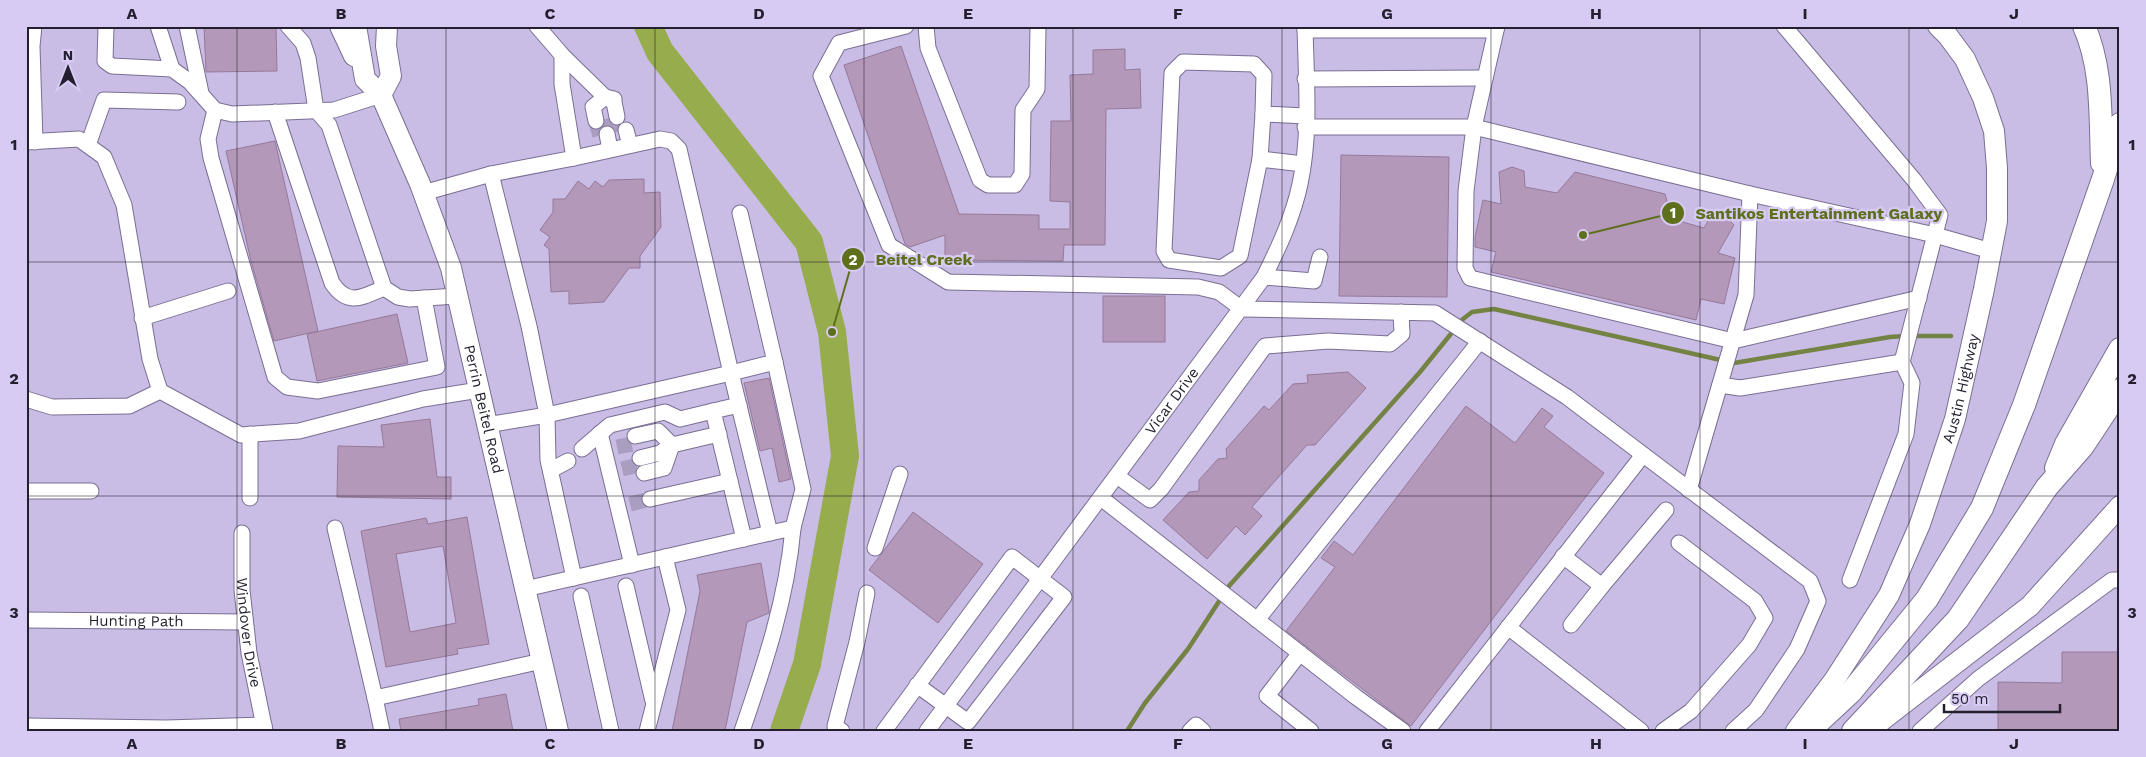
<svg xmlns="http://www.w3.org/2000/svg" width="2146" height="757" viewBox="0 0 2146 757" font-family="'Work Sans',sans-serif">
	<rect width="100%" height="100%" fill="#cabde5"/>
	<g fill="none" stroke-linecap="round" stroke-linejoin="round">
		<g stroke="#748244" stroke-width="4.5">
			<polyline points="1912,336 1951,336"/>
			<polyline points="1127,731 1145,703 1188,649 1229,586 1420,372 1463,319 1472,312 1494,309 1734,363 1890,337 1905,336"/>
		</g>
		<polyline stroke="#96ac4d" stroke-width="28" points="648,26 660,52 809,242 832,332 845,456 807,664 784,731"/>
	</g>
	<g fill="#b498ba" stroke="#95799a" fill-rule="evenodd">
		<polygon points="204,27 276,27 277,71 206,72"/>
		<polygon points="901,46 959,214 1039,215 1039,229 1070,229 1070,202 1050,201 1051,121 1071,121 1070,75 1093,74 1093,50 1125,49 1125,70 1140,69 1141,108 1106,109 1105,245 1064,245 1063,261 945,260 945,235 910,247 905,244 844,65"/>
		<polygon points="275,141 318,331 274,341 251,261 226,151"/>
		<polygon points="1341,155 1449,157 1447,297 1339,296"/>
		<polygon points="1512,167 1524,171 1525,187 1557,193 1575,172 1665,194 1672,219 1704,228 1712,214 1725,216 1734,225 1718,253 1735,258 1724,304 1701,299 1696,320 1491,272 1496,252 1475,247 1475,237 1483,200 1501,204 1499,172"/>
		<polygon points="644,179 644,193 660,192 661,227 640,256 640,268 629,268 604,302 569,304 569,291 551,292 549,249 544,245 550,237 540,230 553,212 553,199 565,199 578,181 589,189 595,181 603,187 609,180"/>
		<rect x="1103" y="296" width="62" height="46"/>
		<polygon points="397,314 408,363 317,381 307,334"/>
		<polygon points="1348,372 1366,388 1315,445 1307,445 1252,507 1262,516 1245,535 1236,526 1207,559 1163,520 1189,492 1199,491 1199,480 1218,459 1227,458 1226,449 1264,406 1269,410 1293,384 1308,383 1307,375"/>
		<polygon points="769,378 791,479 779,482 772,448 760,451 744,383"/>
		<polygon points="1466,406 1515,443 1542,408 1553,416 1544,427 1604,473 1411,726 1286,631 1335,567 1321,558 1334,541 1353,555"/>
		<polygon points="430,419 437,477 451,477 451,499 337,497 338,446 384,447 381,425"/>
		<polygon points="913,512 983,564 938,623 869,570"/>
		<path d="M467,517l22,127 -32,5 1,5 -72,13 -25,-136 65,-13 2,6zM443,546l13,77 -46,9 -14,-78z"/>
		<polygon points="761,563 769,610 769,613 747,622 725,731 672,731 700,591 697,575"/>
		<polygon points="2062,652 2120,652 2120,731 1998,731 1998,682 2062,683"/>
		<polygon points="506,694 513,731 401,731 399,719 479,705 478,699"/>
	</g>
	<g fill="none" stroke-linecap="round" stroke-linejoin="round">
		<g stroke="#a99dc0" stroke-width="15" stroke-dasharray="15 8" stroke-linecap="butt">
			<polyline points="610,118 613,133"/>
			<polyline points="596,121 600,136"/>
			<polyline points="617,447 637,443"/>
			<polyline points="622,469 642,464"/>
			<polyline points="630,504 650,499"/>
		</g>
		<g stroke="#7b6e93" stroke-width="17">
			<g id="minor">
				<polyline points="34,26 32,46 35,142"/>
				<polyline points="106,26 105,61 112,66 172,69 190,82 215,110 232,114 334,110 381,95"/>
				<polyline points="158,26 172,69"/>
				<polyline points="187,26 201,93"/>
				<polyline points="288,26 303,43 308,58 316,110 329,125 384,288 398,297 410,299 457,296"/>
				<polyline points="906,26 839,43 821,76 889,245 948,282 1198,287 1219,292 1242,309 1435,313 1567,397 1810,581 1818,601 1797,649 1756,710 1733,731"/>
				<polyline points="926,26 928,48 980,180 988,185 1015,185 1022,174 1023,110 1037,89 1038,26"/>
				<polyline points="1497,26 1474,127 1466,191 1465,268 1470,278 1733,341 1919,298"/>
				<polyline points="1784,26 1914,180 1940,215 1902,362 1912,383 1906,434 1850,580"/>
				<polyline points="1305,30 1496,30"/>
				<polyline points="562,55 605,97 614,102 617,117"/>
				<polyline points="1305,79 1485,78"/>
				<polyline points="215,110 208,139 211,158 275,377 287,387 318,391 437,367 424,298"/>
				<path d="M275,112l57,171c16,24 30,14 52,5"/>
				<polyline points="596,121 593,107 605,97 614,99"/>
				<polyline points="1305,127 1474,127 1750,194 1935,235 1991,251"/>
				<polyline points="626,130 630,145"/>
				<polyline points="607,134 610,149"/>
				<polyline points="26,142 79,139 104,157 124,205 150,359 160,391"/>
				<polyline points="88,145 104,100 178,102"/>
				<polyline points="574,158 660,139 671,141 679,149 731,373 547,415 548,460 574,578"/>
				<polyline points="1260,159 1263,114"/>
				<polyline points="1303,164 1260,159 1240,256 1221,268 1169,260 1164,251 1172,73 1183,62 1254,64 1264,75 1263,114 1306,116"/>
				<polyline points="423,193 491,174 574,158 562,84 562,55 537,26"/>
				<polyline points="1264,277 1314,281 1320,257"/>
				<polyline points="142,318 228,291"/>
				<polyline points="775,362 803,489 793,528"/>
				<polyline points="1720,385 1740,388 1902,362"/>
				<polyline points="26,399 52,407 129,406 160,391 241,435 299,431 423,399 479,390"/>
				<polyline points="739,405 713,411 744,539"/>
				<polyline points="487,425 547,415 529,326 491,174"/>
				<polyline points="600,433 632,565"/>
				<polyline points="635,436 658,431 672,445 719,434"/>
				<polyline points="582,449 610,425 665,412 680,419 713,411"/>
				<polyline points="640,458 660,453 672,445"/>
				<polyline points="551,470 568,461"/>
				<polyline points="644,473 664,468 672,445"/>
				<polyline points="1117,476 1150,500 1161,489 1265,346 1328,341 1390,344 1402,334 1401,312"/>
				<polyline points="1689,490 1746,295 1750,194"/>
				<polyline points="26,491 91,491"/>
				<polyline points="250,498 250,434"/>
				<polyline points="1101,498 1356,697 1403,731"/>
				<polyline points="650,499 730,481"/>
				<polyline points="335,528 375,698"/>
				<path id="s1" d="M242,533v57l7,63 16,78"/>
				<polyline points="875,548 900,474"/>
				<polyline points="1563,556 1602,586 1666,510"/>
				<polyline points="626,586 653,701"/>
				<polyline points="525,589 770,533 731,373 775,362 740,213"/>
				<polyline points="581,596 611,731"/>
				<path id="s2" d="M26,620l219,2"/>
				<polyline points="1257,620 1480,341"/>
				<polyline points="1571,625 1602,586"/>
				<polyline points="1508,627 1641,731"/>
				<polyline points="1300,653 1267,696 1311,731"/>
				<polyline points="26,726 166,728 264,725"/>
				<polyline points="382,731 375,698 542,661"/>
				<polyline points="647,731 678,610 665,557"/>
				<path d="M742,731c23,-67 45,-133 51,-203l-23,5"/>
				<polyline points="842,731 835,726 857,642 867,593"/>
				<polyline points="884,731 1012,557 1064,597 968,722 917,685"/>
				<path id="s3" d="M927,731l337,-454c15,-30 29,-60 36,-93 11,-51 6,-106 5,-158"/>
				<polyline points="1190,731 1196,725 1203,731"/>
				<polyline points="1427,731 1643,455"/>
				<polyline points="1663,731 1691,711 1749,645 1765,618 1755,601 1679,543"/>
				<polyline points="1920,731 1978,679 2112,580 2120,580"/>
			</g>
		</g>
		<g stroke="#7b6e93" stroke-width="22">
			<g id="major">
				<polyline points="340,26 354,56"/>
				<path id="s4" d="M356,26l9,53 16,16 39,89 31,84 107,463"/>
				<polyline points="381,95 391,76 386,46 387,26"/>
				<path id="s5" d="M1796,731l39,-52 54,-84 31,-71 35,-105 29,-130 13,-68v-53l-3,-37 -11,-33 -18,-39 -17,-23 -10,-10"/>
				<polyline points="1868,731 2030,606 2120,506"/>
			</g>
		</g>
		<g stroke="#7b6e93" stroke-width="24">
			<g id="highway">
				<path d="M2084,26c19,43 16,91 18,137"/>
				<polyline points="2056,468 2066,444 2120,349"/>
				<polyline points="1809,731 1851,692 1927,599 1982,508 2024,405 2103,179 2120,124"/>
				<polyline points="1853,731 1958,619 2047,487 2083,446 2120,390"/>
			</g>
		</g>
		<use href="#minor" stroke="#fff" stroke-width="15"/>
		<use href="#major" stroke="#fff" stroke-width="20"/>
		<use href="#highway" stroke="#fff" stroke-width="22"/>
	</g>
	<path fill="none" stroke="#241f2e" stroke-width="1" stroke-opacity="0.55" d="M237,26v705M446,26v705M655,26v705M864,26v705M1073,26v705M1282,26v705M1491,26v705M1700,26v705M1909,26v705M26,262h2094M26,496h2094"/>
	<g text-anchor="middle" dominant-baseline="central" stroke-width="4.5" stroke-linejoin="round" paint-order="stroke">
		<g font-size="15" fill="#241f2e" stroke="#d7caf3">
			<text stroke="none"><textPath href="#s5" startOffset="384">Austin Highway</textPath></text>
			<text stroke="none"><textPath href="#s3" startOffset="411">Vicar Drive</textPath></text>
			<text stroke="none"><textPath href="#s4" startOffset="408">Perrin Beitel Road</textPath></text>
			<text stroke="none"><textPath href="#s2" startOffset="110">Hunting Path</textPath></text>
			<text stroke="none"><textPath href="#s1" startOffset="100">Windover Drive</textPath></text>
		</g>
	</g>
	<path fill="none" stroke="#5f701d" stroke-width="2" d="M1583 235L1673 213M832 332L853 259"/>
	<g fill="#5f701d" stroke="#d7caf3" stroke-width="2">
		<circle cx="1583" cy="235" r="5"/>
		<circle cx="832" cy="332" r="5"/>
		<circle cx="1673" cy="213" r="12"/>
		<circle cx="853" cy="259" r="12"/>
	</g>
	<g font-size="15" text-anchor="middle" font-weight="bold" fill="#fff">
		<text x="1673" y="218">1</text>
		<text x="853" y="265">2</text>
	</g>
	<g font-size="16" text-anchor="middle" font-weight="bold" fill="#5f701d" stroke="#d7caf3" stroke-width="4.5" stroke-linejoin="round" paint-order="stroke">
		<text x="1819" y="219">Santikos Entertainment Galaxy</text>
		<text x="924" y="265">Beitel Creek</text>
	</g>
	<rect width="2146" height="757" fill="none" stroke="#d7caf3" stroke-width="55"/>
	<g transform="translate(68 68)" stroke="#d7caf3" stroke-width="4" paint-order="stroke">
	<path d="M0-4L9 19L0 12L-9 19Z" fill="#241f2e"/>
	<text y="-8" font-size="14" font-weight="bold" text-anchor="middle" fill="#241f2e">N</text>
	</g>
	<path d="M1944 704v8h116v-8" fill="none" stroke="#241f2e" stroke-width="2.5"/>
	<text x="1951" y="704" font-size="15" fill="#241f2e" stroke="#d7caf3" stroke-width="4" paint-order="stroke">50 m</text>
	<rect x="28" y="28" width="2090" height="702" fill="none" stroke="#241f2e" stroke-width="2"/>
	<g font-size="16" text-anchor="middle" font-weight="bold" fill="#241f2e">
		<text x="132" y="19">A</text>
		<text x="341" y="19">B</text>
		<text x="550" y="19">C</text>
		<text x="759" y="19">D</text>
		<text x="968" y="19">E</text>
		<text x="1178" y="19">F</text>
		<text x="1387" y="19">G</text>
		<text x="1596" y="19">H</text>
		<text x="1805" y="19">I</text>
		<text x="2014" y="19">J</text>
		<text x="14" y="150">1</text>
		<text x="2132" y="150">1</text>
		<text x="14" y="384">2</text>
		<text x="2132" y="384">2</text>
		<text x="14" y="618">3</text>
		<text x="2132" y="618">3</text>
		<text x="132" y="749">A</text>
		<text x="341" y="749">B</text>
		<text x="550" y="749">C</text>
		<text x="759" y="749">D</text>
		<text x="968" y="749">E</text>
		<text x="1178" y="749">F</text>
		<text x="1387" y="749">G</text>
		<text x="1596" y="749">H</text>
		<text x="1805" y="749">I</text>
		<text x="2014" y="749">J</text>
	</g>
</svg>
